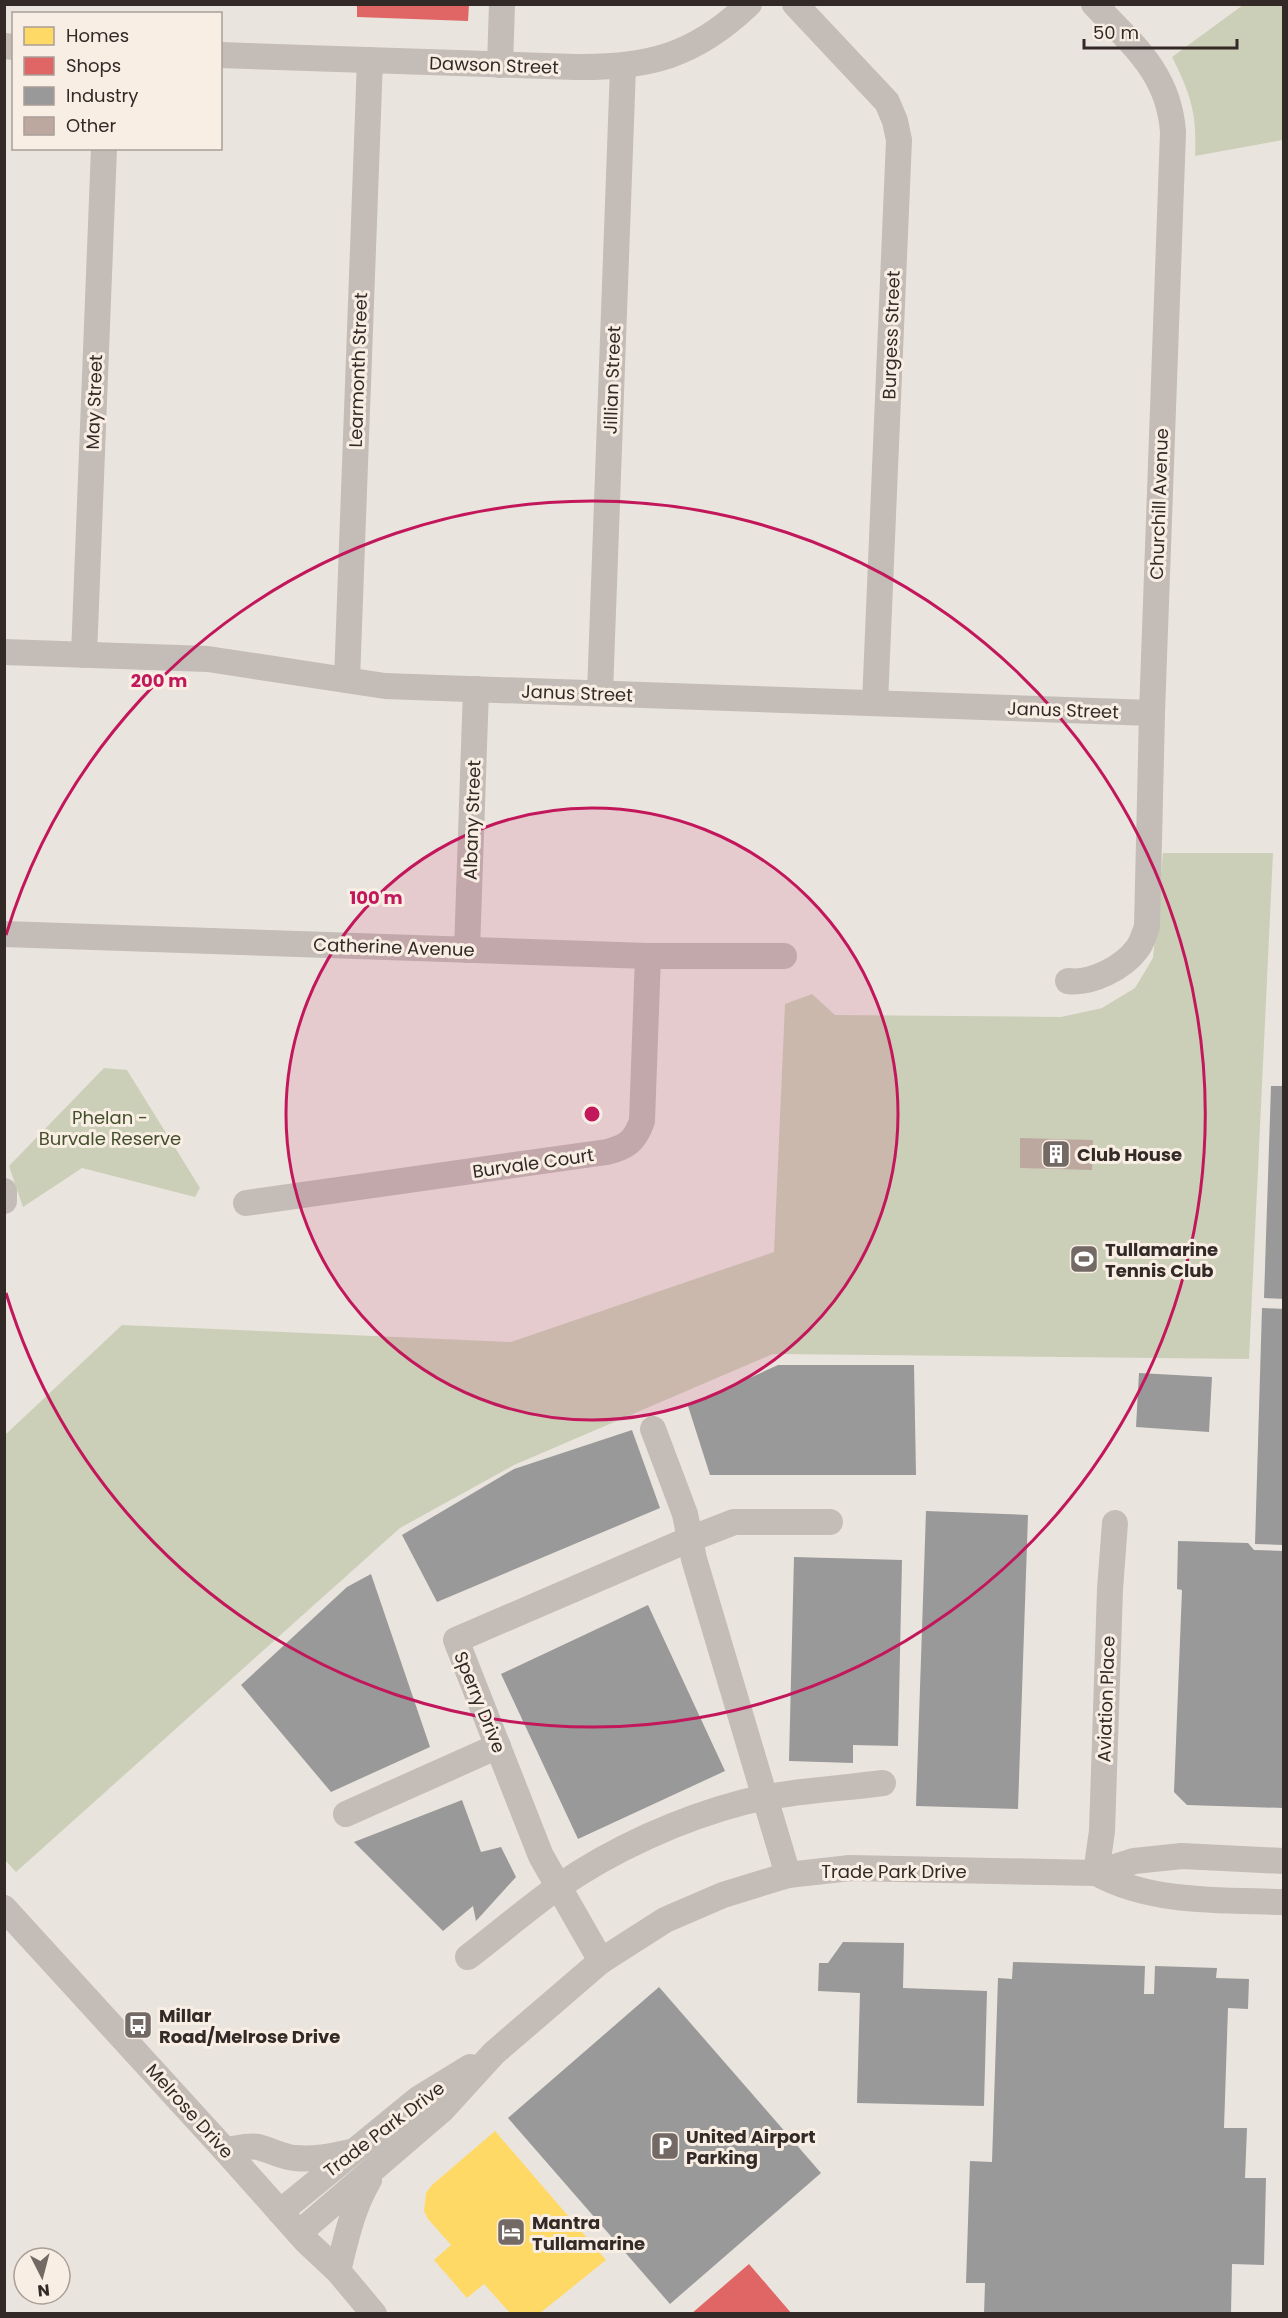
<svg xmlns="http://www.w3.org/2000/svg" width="1288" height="2318" viewBox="0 0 1288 2318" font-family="Poppins,sans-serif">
	<rect width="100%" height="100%" fill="#eae4de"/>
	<g fill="#cccfb8">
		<path d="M1243,5h40v135l-88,16c2,-43 -4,-61 -23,-99z"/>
		<polygon points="1163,853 1273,853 1249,1359 773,1354 514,1465 400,1528 16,1872 5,1860 5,1435 122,1325 511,1342 774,1252 785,1004 812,994 835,1015 1061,1017 1102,1008 1135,988 1153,958"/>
		<polygon points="104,1068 127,1070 200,1188 195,1197 82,1168 23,1207 9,1166"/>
	</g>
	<polygon fill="#ffd966" points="495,2131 606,2260 539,2314 510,2313 484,2284 467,2298 434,2260 451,2245 428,2219 424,2211 426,2193 432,2185"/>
	<g fill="#e06666">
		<polygon points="357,4 469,4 468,21 357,17"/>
		<polygon points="749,2264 792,2314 691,2314"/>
	</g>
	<g fill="#999">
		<polygon points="1271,1086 1284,1086 1284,1299 1264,1298"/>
		<polygon points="1262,1308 1284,1309 1284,1545 1255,1544"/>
		<polygon points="778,1365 914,1365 916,1475 710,1475 688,1406"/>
		<polygon points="1139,1373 1212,1377 1209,1432 1136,1427"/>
		<polygon points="632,1430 660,1508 437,1602 402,1535 514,1469"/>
		<polygon points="926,1511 1028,1515 1018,1809 916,1806"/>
		<polygon points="1178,1541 1248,1543 1254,1550 1284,1551 1284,1808 1187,1805 1174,1792 1182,1590 1177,1589"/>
		<polygon points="794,1557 902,1560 898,1746 853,1745 853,1763 789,1761"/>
		<polygon points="371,1574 430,1747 331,1792 241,1685 347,1587"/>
		<polygon points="648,1605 725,1771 578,1839 501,1674"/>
		<polygon points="462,1800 481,1852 501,1847 516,1877 476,1921 473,1906 443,1931 354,1842"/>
		<polygon points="843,1942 904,1943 903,1988 987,1991 984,2106 857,2103 860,1993 818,1991 819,1963 828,1963"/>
		<polygon points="1013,1962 1145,1966 1144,1994 1154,1994 1155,1966 1217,1968 1216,1978 1249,1979 1248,2009 1228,2008 1224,2128 1247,2128 1245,2178 1266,2178 1264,2265 1232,2264 1231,2314 984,2314 985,2283 966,2283 970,2161 992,2162 998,1978 1012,1979"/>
		<polygon points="659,1987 821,2173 670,2304 508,2118"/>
	</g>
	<polygon fill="#bda8a0" points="1020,1138 1093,1140 1092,1170 1020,1168"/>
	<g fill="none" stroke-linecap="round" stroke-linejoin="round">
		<g stroke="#c3bcb7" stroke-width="26">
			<polyline points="795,4 887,102 895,121 899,140 875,703"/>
			<polyline points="4,46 14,47"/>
			<path d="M220,55l355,12c73,1 120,-11 174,-63"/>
			<polyline points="500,65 502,4"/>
			<polyline points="4,652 208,659 385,686 1152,713"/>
			<polyline points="84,655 104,148"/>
			<polyline points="347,680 370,60"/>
			<polyline points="600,693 623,67"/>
			<polyline points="4,934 648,956 784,956"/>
			<polyline points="467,950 476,689"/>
			<path d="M1068,981c23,3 55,-13 69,-32 5,-6 7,-15 10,-22l5,-214 21,-581c-4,-59 -41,-88 -79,-128"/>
			<polyline points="4,1191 4,1201"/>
			<path d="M246,1203l361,-51c20,-5 28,-11 35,-31l6,-165"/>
			<polyline points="653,1429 685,1514 694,1559 788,1875"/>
			<polyline points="346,1814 498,1746"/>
			<polyline points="1096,1873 1102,1831 1110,1589 1115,1523"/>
			<path d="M1096,1873c56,31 126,27 188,29"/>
			<polyline points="4,1908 225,2150 307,2242 338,2271 374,2314"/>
			<path d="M468,1957c30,-23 59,-48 90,-70 55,-38 121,-68 186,-85 45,-11 93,-13 139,-19"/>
			<polyline points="601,1961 541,1856 456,1640 690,1539 734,1522 830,1522"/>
			<path d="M225,2150c10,-1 24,-5 33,-3 13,3 24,10 37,11 20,2 37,-2 56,-6"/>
			<polyline points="280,2212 418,2099 470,2067"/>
			<polyline points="299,2233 442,2110 494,2053 601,1961 665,1920 723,1895 788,1875 850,1868 1096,1873 1134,1861 1182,1856 1284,1861"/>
			<path d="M338,2271c8,-32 14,-62 31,-91"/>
		</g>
	</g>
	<circle cx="592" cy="1114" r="306" fill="#c2185b" fill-opacity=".12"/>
	<g fill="none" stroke="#c2185b" stroke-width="3">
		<circle cx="592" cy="1114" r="306"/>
		<path d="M6 935A613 613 0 1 1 6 1293"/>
	</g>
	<defs>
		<g id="building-square" transform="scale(1.5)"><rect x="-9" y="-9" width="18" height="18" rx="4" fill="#736a66" stroke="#f8eee4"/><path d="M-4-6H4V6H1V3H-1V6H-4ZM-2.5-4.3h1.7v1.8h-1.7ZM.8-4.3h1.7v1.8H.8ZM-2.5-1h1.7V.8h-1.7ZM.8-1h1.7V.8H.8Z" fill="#fff"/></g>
		<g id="stadium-square" transform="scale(1.5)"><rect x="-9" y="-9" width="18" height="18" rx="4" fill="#736a66" stroke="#f8eee4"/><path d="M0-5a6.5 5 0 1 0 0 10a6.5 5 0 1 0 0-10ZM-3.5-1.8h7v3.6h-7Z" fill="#fff"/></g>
		<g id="bus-square" transform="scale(1.5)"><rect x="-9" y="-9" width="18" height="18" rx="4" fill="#736a66" stroke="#f8eee4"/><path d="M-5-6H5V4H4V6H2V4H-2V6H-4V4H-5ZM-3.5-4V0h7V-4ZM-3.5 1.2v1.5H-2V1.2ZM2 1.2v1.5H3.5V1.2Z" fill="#fff"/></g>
		<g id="parking-square" transform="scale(1.5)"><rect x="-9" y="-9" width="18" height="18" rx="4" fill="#736a66" stroke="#f8eee4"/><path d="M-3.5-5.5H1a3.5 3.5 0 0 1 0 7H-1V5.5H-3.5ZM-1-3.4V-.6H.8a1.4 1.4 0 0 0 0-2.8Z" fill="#fff"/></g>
		<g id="hotel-square" transform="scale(1.5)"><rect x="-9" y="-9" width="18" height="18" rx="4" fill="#736a66" stroke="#f8eee4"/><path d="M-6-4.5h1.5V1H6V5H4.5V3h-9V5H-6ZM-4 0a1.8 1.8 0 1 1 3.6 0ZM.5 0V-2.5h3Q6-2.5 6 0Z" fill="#fff"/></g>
	</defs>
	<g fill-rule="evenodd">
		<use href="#building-square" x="1056" y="1154"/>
		<use href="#stadium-square" x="1084" y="1259"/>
		<use href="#bus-square" x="138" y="2025"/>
		<use href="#parking-square" x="665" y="2146"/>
		<use href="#hotel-square" x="511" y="2232"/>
	</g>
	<g text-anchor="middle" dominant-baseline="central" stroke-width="6" stroke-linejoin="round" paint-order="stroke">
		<g font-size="18" fill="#332926" stroke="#f8eee4">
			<text transform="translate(494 65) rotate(2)">Dawson Street</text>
			<text transform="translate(891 335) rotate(-88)">Burgess Street</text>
			<text transform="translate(358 370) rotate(-88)">Learmonth Street</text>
			<text transform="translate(612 380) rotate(-88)">Jillian Street</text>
			<text transform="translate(94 402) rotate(-88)">May Street</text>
			<text transform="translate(1159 504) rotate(-88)">Churchill Avenue</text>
			<text transform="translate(577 693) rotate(2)">Janus Street</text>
			<text transform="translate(1063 710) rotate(2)">Janus Street</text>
			<text transform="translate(472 820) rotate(-88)">Albany Street</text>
			<text transform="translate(394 947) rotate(2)">Catherine Avenue</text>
			<text transform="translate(533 1163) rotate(-8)">Burvale Court</text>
			<text transform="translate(1106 1699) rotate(-88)">Aviation Place</text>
			<text transform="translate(480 1702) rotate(68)">Sperry Drive</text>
			<text x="894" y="1871">Trade Park Drive</text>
			<text transform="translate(190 2111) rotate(48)">Melrose Drive</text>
			<text transform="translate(384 2129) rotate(-37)">Trade Park Drive</text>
		</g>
		<g font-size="18" fill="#44502b" stroke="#f8eee4">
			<text x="110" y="1117">Phelan -<tspan x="110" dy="21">Burvale Reserve</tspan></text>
		</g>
		<g font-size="18" font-weight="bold" fill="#332926" stroke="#f8eee4" text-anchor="start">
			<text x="1077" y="1154">Club House</text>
			<text x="1105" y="1249">Tullamarine<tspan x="1105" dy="21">Tennis Club</tspan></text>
			<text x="159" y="2015">Millar<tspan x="159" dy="21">Road/Melrose Drive</tspan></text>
			<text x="686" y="2136">United Airport<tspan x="686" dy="21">Parking</tspan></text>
			<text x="532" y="2222">Mantra<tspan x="532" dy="21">Tullamarine</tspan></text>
		</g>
	</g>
	<circle cx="592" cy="1114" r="9" fill="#c2185b" stroke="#f8eee4" stroke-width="3"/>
	<g font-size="18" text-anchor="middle" font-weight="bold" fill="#c2185b" stroke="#f8eee4" stroke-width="6" stroke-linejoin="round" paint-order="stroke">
		<text x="159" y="687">200 m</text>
		<text x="376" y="904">100 m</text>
	</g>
	<rect width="1288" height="2318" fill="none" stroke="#332926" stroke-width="12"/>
	<rect x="12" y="12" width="210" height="138" fill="#f8eee4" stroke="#a99f98" stroke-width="1.5"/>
	<rect x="24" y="27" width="30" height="18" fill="#ffd966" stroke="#a99f98" stroke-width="1.5"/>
	<text x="66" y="42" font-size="18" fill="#332926">Homes</text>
	<rect x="24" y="57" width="30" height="18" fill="#e06666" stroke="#a99f98" stroke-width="1.5"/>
	<text x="66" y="72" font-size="18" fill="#332926">Shops</text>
	<rect x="24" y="87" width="30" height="18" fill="#999999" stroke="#a99f98" stroke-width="1.5"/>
	<text x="66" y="102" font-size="18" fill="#332926">Industry</text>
	<rect x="24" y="117" width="30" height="18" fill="#bda8a0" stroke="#a99f98" stroke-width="1.5"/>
	<text x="66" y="132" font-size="18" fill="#332926">Other</text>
	<g transform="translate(42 2276) rotate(174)"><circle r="28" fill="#f8eee4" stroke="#a99f98" stroke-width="1.5"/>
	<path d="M0-4.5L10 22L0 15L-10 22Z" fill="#736a66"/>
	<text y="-9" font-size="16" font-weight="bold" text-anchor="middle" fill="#332926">N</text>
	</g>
	<path d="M1084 39v9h153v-9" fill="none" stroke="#332926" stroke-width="3"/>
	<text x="1093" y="39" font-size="18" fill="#332926" stroke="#f8eee4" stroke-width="4.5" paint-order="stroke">50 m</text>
</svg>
